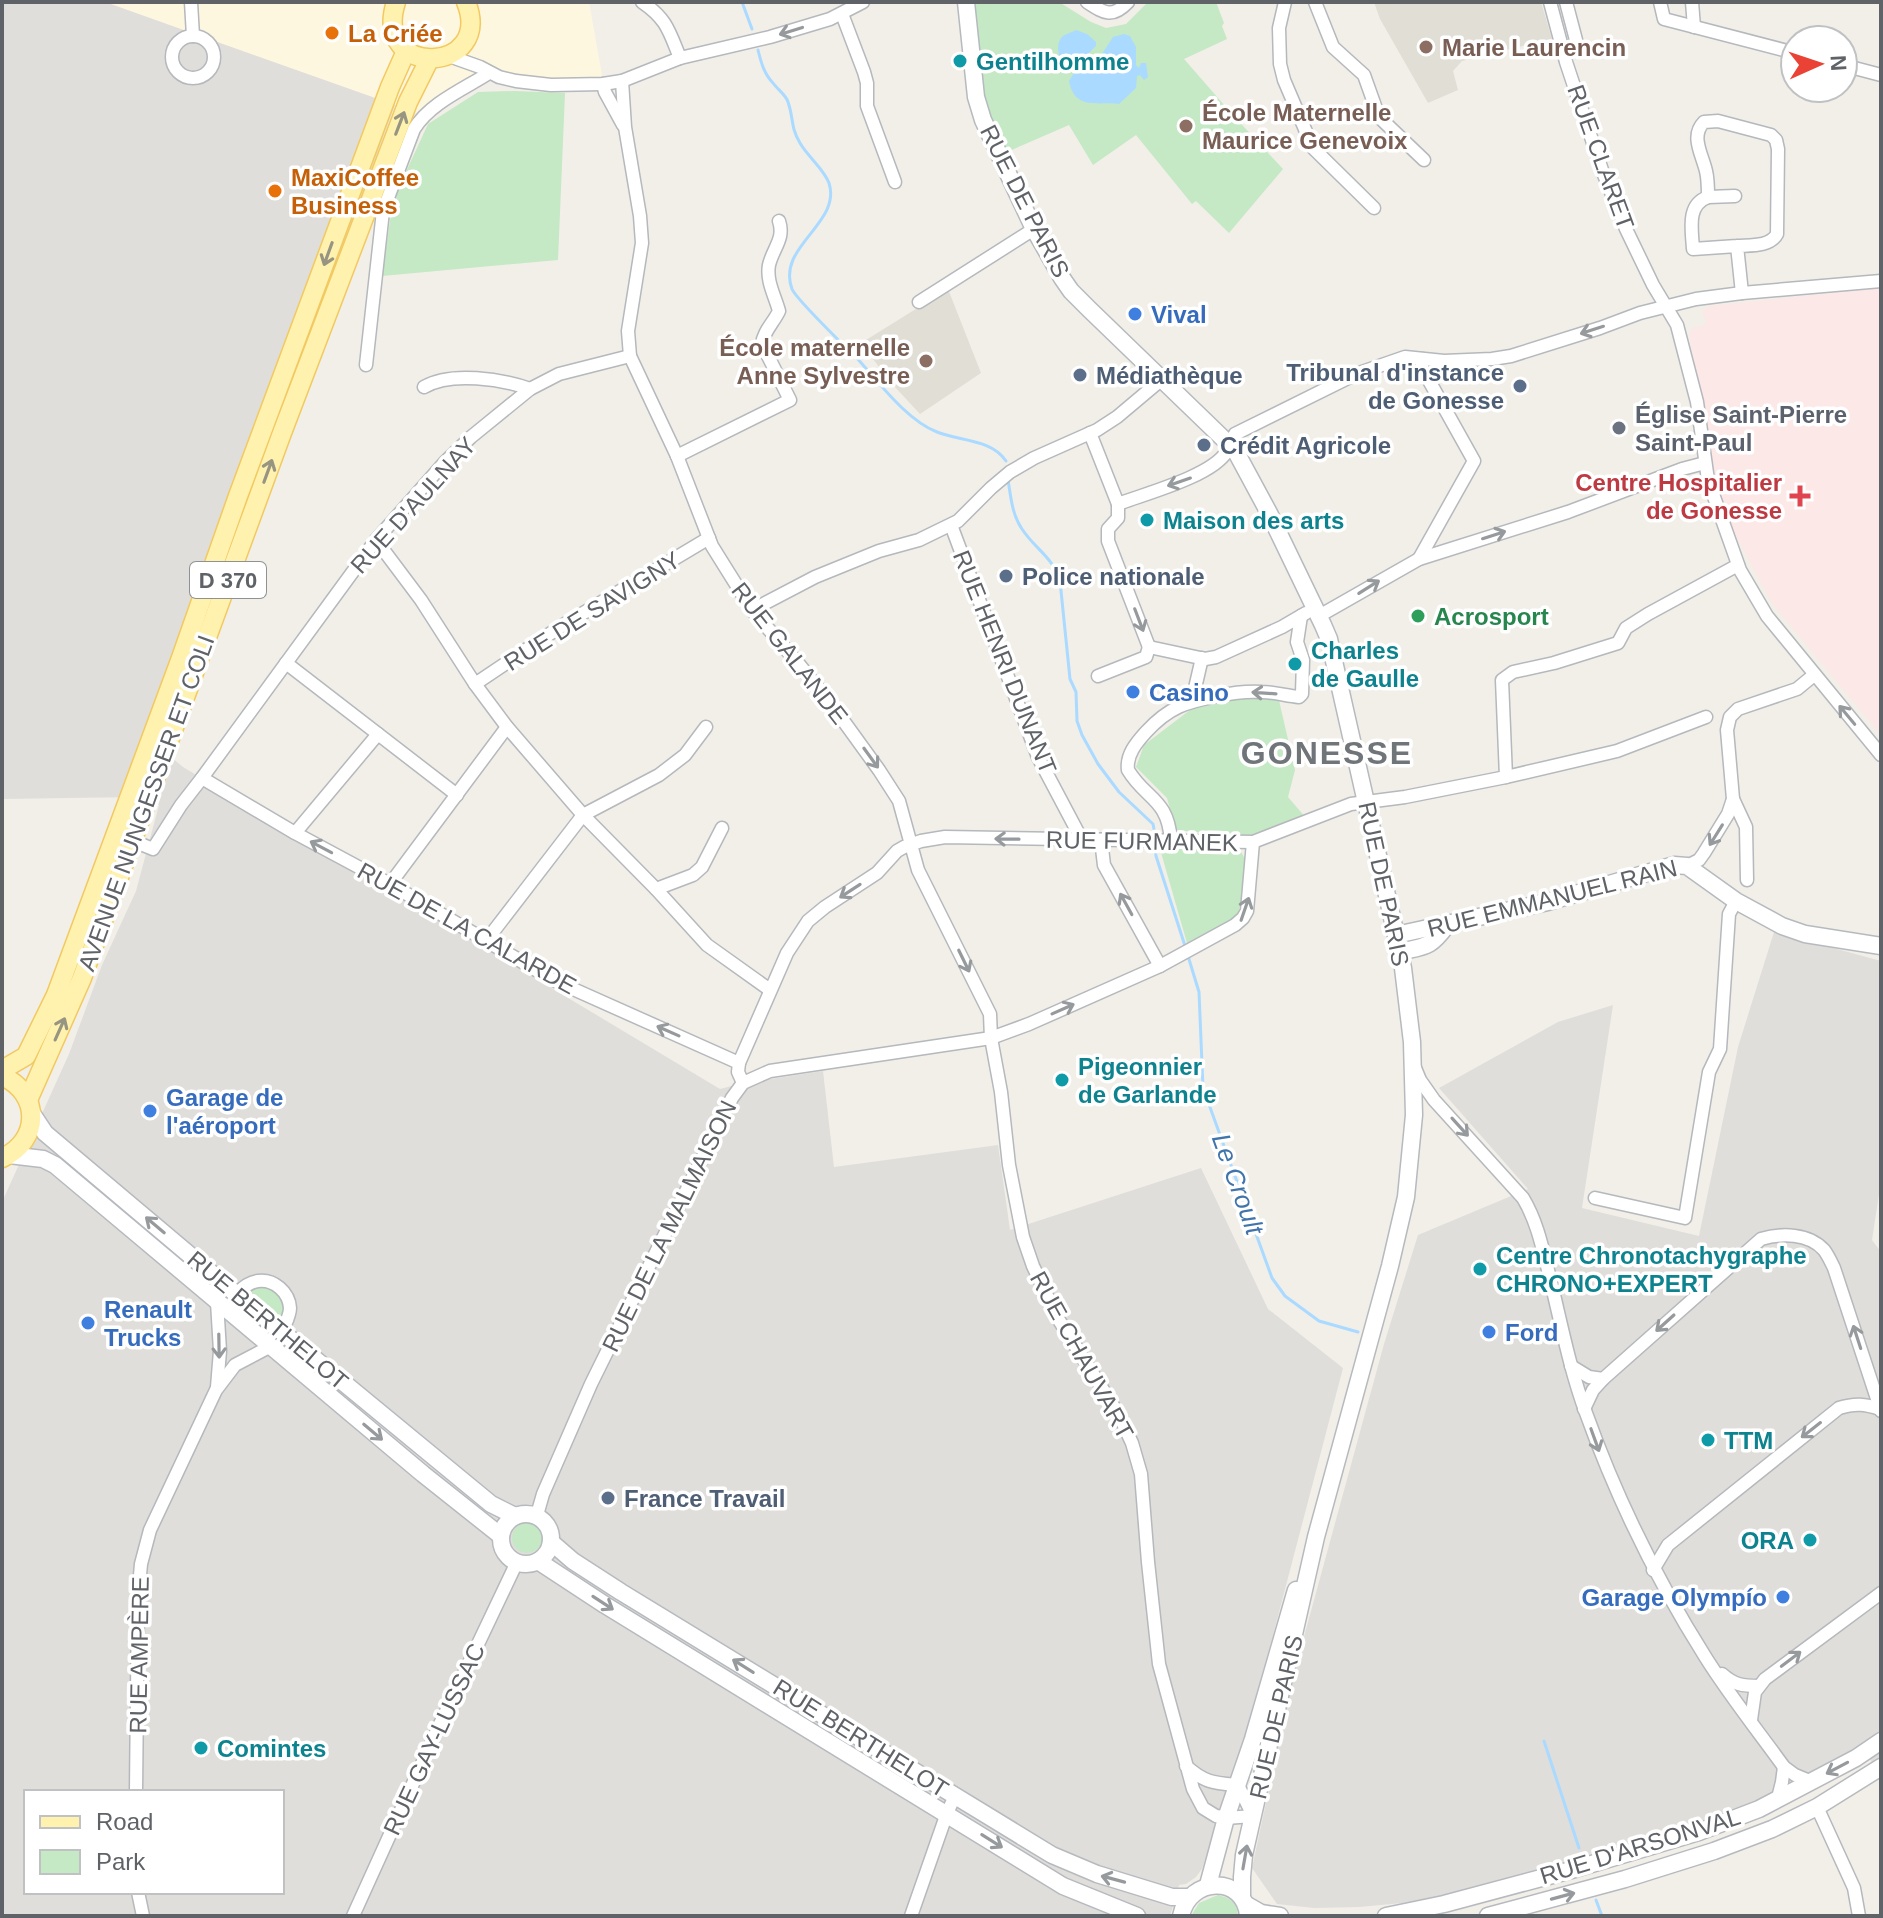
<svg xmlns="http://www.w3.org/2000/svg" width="1883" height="1918" viewBox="0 0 1883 1918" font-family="Helvetica,sans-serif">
	<rect width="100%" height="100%" fill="#f1efe8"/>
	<polygon fill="#fef7e0" points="105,2 589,2 603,81 566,88 467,77 416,113"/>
	<g fill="#e0deda" fill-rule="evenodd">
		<path d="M2,2h103l290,103 -236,642 24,20 537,322 23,-6 80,-12 11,96 164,-22 12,85 191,-62 67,141 75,59 -87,332 -25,81 -29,88 -6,8 -10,7 -7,1 -9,31h-1168v-714l67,-148 33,-89 34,-74 23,-86 -19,-8 -138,2zM26,1792h256v100h-256z"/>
		<polygon points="1774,932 1881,961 1881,1181 1872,1240 1881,1252 1881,1775 1860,1745 1753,1803 1692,1826 1456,1894 1413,1902 1359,1907 1314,1908 1277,1904 1252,1868 1293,1677 1384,1344 1418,1235 1528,1189 1439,1088 1558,1022 1613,1005 1582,1208 1699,1236 1738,1047"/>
	</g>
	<g fill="#e1ded6">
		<polygon points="1374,2 1541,2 1552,39 1462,61 1453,71 1458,90 1428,103 1380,19"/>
		<polygon points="948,289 981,373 920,414 895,387 865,349 866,340"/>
	</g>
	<polygon fill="#fce8e6" points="1881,288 1881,735 1771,602 1725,515 1714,477 1710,440 1689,335 1692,328 1704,326 1706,320 1703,317 1703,311 1709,306"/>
	<g fill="#c5e8c5">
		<polygon points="975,2 1059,2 1091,22 1106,28 1126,24 1148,2 1216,2 1224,23 1222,26 1227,39 1184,59 1232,114 1283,169 1229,233 1196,201 1192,204 1136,135 1093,165 1069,125 1007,152 985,111 977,49"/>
		<polygon points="514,91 565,93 558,260 382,276 393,200 428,124 478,92"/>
		<polygon points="1278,696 1295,770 1288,797 1306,818 1243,837 1176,830 1167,798 1136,767 1144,745 1190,710 1231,699"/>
		<polygon points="1239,848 1246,861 1241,903 1237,917 1187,943 1160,849"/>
		<path d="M258,1287c19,-1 31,14 22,32l-4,-1 -26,-21v-4z"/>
		<circle cx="527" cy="1538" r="15"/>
		<path d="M1218,1895c12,3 19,7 20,21h-47l8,-13z"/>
	</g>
	<path fill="#aadaff" d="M1076,30l11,4 9,8v4l-8,8 2,6 12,-6 11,-17 11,-3 6,2 6,11v18l3,3 2,-5h5l2,14 -4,3 -4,-5 -3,1 -1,12 -17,16c-22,-3 -44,7 -50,-23l5,-8 9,-5 -2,-7h-4l-7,7h-4c-7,-7 -12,-24 -3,-32 3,-2 10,-4 13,-6z"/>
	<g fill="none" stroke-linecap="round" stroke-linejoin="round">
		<g stroke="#aadaff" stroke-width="3">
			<polyline points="742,2 752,29"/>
			<path d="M758,50c3,12 6,24 15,33 5,7 13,12 15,19 6,17 2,24 12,41 8,14 24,26 29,40 13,41 -53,63 -37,106 4,10 44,48 54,59"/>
			<path d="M855,356c23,25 51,64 82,76 22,9 55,7 69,29"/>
			<path d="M1008,480c3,17 4,35 14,49 13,20 31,28 38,52l10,98 6,13 1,29 5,14 16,29 21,28 34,32 2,10"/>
			<polyline points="1155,847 1156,856 1186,949"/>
			<polyline points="1188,956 1199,992 1203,1088 1272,1278 1285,1296 1319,1321 1358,1332"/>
			<polyline points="1544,1741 1579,1848"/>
			<polyline points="1596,1900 1602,1916"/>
		</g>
		<g stroke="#b5b8bc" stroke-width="15">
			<g id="street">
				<polyline points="191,2 193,36"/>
				<path d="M642,2c25,17 27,29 38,56"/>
				<path d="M1087,2c17,11 25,17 41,0"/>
				<polyline points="1285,2 1279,28 1280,64 1284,80 1313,148 1374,208"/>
				<polyline points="1315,2 1333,47 1364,75 1379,117 1424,160"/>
				<polyline points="1550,2 1566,62 1602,170 1626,229 1653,285 1677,325 1697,402 1708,480 1740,570 1767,616 1881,755"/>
				<polyline points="1566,2 1576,40"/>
				<polyline points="1660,2 1664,19 1795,53"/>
				<polyline points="1692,2 1694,27"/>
				<polyline points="842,14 864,72 867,83 867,106 895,182"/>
				<circle cx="193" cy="57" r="21"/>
				<polyline points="449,56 480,67 499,77 516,81 551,85 603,84 622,81 680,58 770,37 830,19 863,2"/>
				<polyline points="1843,65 1881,75"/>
				<path d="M622,81l3,46 15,89 2,27 -14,88 2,25 47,100 35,90 40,64 46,53 39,49 42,58 20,31 19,69 72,144 1,24 10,54 8,73 14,72 10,29 24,51 62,98 13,28 9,31 7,88 11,102 34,125 10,19 13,8 10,2 27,-2 -15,-31c-24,-2 -33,-2 -52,-19"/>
				<polyline points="603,84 605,92 623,125"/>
				<polyline points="1708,197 1735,196"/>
				<path d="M1737,246c13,-1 33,1 40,-12l1,-85 -2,-9 -5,-5 -53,-14 -14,1c-14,14 -2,32 2,49 2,8 2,17 2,26 -22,8 -16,33 -15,52l44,-3 5,47"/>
				<polyline points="919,302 1034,229"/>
				<path d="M366,365l17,-154 31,-82c16,-26 50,-40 75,-56"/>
				<path d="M424,387c27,-16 78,-8 106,2"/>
				<polyline points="1090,433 1118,504 1118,518 1108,529 1108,541 1149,647"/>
				<path d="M677,456l113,-56 -28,-56c1,-12 12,-22 17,-33 -4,-15 -13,-30 -10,-46 4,-17 16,-26 10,-44"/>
				<path d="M1118,504c26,-10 95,-28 109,-53 3,-5 4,-11 8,-17l121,-60 49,-17 39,4 48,-2 19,-3 89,-28 40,-15 56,-14 46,-6 139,-12"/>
				<polyline points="951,525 1038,757 1082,840"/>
				<polyline points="376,540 421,600 475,684 507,727 583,815 656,889 707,945 770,990"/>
				<polyline points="1419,559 1474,461 1422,368 1422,359"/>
				<polyline points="752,610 815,577 879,551 919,540 958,521 991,488 1010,472 1034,458 1097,430 1117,417 1161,380"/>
				<polyline points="1319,616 1419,559 1568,512 1682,469 1705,463"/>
				<polyline points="1149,647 1205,659 1216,657 1282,627 1306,613"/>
				<polyline points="286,663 457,795"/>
				<polyline points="1098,676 1146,657 1149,647"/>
				<polyline points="475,684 560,627 709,538"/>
				<polyline points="1192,701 1202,658"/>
				<polyline points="1506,777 1502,680 1513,672 1554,663 1618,643 1626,628 1648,614 1738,565"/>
				<polyline points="202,778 295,833 390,884 553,980 739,1063"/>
				<polyline points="1733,799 1746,827 1747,880"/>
				<polyline points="295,833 378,734"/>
				<polyline points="1101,840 1104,865 1160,966"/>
				<polyline points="133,841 153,849 181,805 202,778 376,540 445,462 471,437 530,389 559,374 630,356"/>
				<path d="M1171,841c-3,-43 -25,-41 -43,-71 -2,-15 8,-27 18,-38 23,-25 40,-30 72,-36 14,-3 29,-5 44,-4 12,0 25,4 37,5l3,-3 1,-34 -6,-18 4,-26"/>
				<polyline points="1687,866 1699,860 1704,853 1728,814 1733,799 1727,730 1730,717 1738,709 1797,689 1814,675"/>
				<polyline points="390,884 507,727"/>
				<polyline points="656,889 693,875 702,867 722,828"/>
				<polyline points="486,941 583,815 659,775 685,755 706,727"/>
				<path d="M1415,1068l5,12 14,20 89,98c15,25 20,53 27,80 11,45 20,92 36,135 32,89 70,166 120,245 24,38 52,73 78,109l11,8 17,7"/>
				<polyline points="743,1083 738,1072 739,1063 787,953 808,921 825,907 877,873 897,851 904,847 921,841 945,837 1253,842 1351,804 1405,797 1506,777 1617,751 1706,717"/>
				<polyline points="1595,1198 1685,1218 1709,1072 1720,1049 1729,914 1736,901"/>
				<path d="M236,1294c7,-6 13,-12 22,-13 16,-2 31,11 32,27 0,8 -5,16 -8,24"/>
				<path d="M1571,1366l18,11 14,2 158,-140c20,-6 48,-6 63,11 4,5 7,12 10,18l47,143"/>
				<polyline points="217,1387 220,1351 217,1302"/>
				<polyline points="1584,1409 1593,1390 1603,1379"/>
				<polyline points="537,1515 543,1494 591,1384 732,1098 743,1083 770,1071 991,1038 1029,1024 1160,966 1235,925 1243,918 1247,911 1253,842"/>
				<path d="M1653,1570l15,-25 171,-137c16,-5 26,-4 41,1"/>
				<path d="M1722,1674c12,11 21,12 37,12"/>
				<polyline points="1751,1720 1755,1692 1765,1679 1881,1593"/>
				<polyline points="136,1792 138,1597 141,1564 150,1530 216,1390 235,1365 271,1346"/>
				<polyline points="1778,1798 1782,1782 1784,1767"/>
				<polyline points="1817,1807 1854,1888 1859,1916"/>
				<polyline points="138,1892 143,1916"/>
				<polyline points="353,1916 440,1724 517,1562"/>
				<polyline points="911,1916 947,1813 955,1796"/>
			</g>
		</g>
		<g stroke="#b6babf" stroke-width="19">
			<g id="secondary">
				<polyline points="966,2 976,97 983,120 1034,229 1062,278 1071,291 1089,309 1235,450 1269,513 1323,625 1329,639 1396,935 1403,968 1412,1042 1414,1115 1406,1197 1390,1266 1316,1537 1244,1855 1242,1877 1242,1897"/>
				<polyline points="1396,935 1548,902 1674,865 1687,866 1736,901 1782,926 1805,934 1881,946"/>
				<path d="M1399,952c27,-6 31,-4 48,-27"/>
				<polyline points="31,1112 45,1133 236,1294 491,1504 515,1516"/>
				<polyline points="9,1155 43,1159 55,1165 423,1474 501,1536"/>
				<circle cx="526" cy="1539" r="25"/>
				<polyline points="551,1542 573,1561 621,1592 1052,1855 1097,1874 1172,1897 1189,1897"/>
				<polyline points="538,1561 605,1605 1063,1886 1137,1916"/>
				<polyline points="1208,1885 1226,1818 1253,1739 1296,1590"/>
				<polyline points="1247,1905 1261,1913 1280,1916"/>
				<path d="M1181,1916c8,-40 64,-41 67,0"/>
				<polyline points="1386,1916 1444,1904 1575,1869 1699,1832 1759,1809 1856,1758 1881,1741"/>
				<polyline points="1488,1916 1625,1879 1714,1851 1772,1829 1817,1807 1881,1767"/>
			</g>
		</g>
		<g stroke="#f2c960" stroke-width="21">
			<g id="primary">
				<path d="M396,2c-25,78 99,72 70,0"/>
				<polyline points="2,1070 26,1056 56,995 181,658 238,496 390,87 406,51"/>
				<path d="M2,1076c39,17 39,65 0,82"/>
				<polyline points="28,1100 82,978 282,433 408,102 429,60"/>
			</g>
		</g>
		<use href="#street" stroke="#fff" stroke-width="12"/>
		<use href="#secondary" stroke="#fff" stroke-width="16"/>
		<use href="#primary" stroke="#fff2af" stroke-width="18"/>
	</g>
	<defs><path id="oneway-shaft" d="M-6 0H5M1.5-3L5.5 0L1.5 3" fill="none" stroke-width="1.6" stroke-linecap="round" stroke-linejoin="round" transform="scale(2)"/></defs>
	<g stroke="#979a9d">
		<use href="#oneway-shaft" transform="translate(791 31) rotate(163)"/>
		<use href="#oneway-shaft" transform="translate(1592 330) rotate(162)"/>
		<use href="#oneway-shaft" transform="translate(1179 482) rotate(161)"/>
		<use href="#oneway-shaft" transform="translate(1494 535) rotate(-18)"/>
		<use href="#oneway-shaft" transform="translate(1369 587) rotate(-32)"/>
		<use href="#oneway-shaft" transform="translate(1139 620) rotate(69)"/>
		<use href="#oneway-shaft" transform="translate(1264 693) rotate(-176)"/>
		<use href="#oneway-shaft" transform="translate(1847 715) rotate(-130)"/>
		<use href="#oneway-shaft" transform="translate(871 758) rotate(54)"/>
		<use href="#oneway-shaft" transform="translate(1716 835) rotate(122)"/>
		<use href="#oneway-shaft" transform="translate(1007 839) rotate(-179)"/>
		<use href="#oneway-shaft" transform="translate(321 847) rotate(-152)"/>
		<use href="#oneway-shaft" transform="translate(850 891) rotate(147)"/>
		<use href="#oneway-shaft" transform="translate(1126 904) rotate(-119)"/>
		<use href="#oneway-shaft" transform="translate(1245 909) rotate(-71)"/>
		<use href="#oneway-shaft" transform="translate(964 961) rotate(64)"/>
		<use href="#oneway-shaft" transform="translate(1063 1009) rotate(-24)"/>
		<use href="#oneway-shaft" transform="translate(668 1031) rotate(-156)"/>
		<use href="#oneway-shaft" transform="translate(1460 1127) rotate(48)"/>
		<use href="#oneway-shaft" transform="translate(155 1225) rotate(-140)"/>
		<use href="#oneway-shaft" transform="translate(1665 1323) rotate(138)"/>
		<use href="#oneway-shaft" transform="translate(1857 1337) rotate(-108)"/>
		<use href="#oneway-shaft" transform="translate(219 1346) rotate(89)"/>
		<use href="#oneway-shaft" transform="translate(1811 1430) rotate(142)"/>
		<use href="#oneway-shaft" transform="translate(373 1432) rotate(40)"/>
		<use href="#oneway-shaft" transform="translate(1595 1440) rotate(70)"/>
		<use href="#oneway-shaft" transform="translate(603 1603) rotate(33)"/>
		<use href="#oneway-shaft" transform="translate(1791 1659) rotate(-37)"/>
		<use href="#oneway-shaft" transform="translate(743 1666) rotate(-148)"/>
		<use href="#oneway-shaft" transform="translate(1837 1768) rotate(152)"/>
		<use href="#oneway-shaft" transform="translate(992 1841) rotate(32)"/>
		<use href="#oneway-shaft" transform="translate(1245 1857) rotate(-80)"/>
		<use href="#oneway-shaft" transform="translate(1113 1879) rotate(-165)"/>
		<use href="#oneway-shaft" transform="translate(1563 1896) rotate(-15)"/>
	</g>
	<g stroke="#979581">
		<use href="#oneway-shaft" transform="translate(400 123) rotate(-69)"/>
		<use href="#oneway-shaft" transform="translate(328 254) rotate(110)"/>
		<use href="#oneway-shaft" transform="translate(268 471) rotate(-70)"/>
		<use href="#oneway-shaft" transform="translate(60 1029) rotate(-66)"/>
	</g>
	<g fill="#e8710a" stroke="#fff" stroke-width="3">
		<circle cx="332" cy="33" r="8"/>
		<circle cx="275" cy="191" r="8"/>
	</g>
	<g fill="#8d6e63" stroke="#fff" stroke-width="3">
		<circle cx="1426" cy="47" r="8"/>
		<circle cx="1186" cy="126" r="8"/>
		<circle cx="926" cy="361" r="8"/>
	</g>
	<g fill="#0f9aa8" stroke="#fff" stroke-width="3">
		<circle cx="960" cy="61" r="8"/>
		<circle cx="1147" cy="520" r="8"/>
		<circle cx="1295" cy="664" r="8"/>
		<circle cx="1062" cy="1080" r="8"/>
		<circle cx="1480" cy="1269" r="8"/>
		<circle cx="1708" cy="1440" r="8"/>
		<circle cx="1810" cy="1540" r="8"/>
		<circle cx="201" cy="1748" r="8"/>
	</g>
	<g fill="#3f7fe0" stroke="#fff" stroke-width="3">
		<circle cx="1135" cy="314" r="8"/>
		<circle cx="1133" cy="692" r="8"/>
		<circle cx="150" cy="1111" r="8"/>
		<circle cx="88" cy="1323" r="8"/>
		<circle cx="1489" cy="1332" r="8"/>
		<circle cx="1783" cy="1597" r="8"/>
	</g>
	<g fill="#5c6f8a" stroke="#fff" stroke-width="3">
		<circle cx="1080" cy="375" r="8"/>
		<circle cx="1520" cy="386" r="8"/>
		<circle cx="1204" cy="445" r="8"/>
		<circle cx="1006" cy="576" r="8"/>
		<circle cx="608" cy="1498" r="8"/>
	</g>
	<circle fill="#6b7280" stroke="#fff" stroke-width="3" cx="1619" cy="428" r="8"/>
	<path fill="#e0444e" stroke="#fff" stroke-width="3" d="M1796 484h8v8h8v8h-8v8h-8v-8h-8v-8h8z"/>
	<circle fill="#2e9e5b" stroke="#fff" stroke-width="3" cx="1418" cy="616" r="8"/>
	<g text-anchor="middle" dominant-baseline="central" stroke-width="7" stroke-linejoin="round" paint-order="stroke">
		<rect fill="#fff" stroke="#8f9295" stroke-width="2" x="190" y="562" width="76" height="36" rx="6"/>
		<g font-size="22" font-weight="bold" fill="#5f6368">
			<text x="228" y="580">D 370</text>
		</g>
		<g font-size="24" font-weight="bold" fill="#c56008" stroke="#fff" text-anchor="start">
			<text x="348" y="33">La Criée</text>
			<text x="291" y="177">MaxiCoffee<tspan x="291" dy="28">Business</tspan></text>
		</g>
		<g font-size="24" font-weight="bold" fill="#785e54" stroke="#fff" text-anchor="start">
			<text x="1442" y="47">Marie Laurencin</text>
			<text x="1202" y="112">École Maternelle<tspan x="1202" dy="28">Maurice Genevoix</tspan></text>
			<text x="910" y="347" text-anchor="end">École maternelle<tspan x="910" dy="28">Anne Sylvestre</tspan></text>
		</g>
		<g font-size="24" font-weight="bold" fill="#0d838f" stroke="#fff" text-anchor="start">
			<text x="976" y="61">Gentilhomme</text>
			<text x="1163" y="520">Maison des arts</text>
			<text x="1311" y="650">Charles<tspan x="1311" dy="28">de Gaulle</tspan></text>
			<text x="1078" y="1066">Pigeonnier<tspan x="1078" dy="28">de Garlande</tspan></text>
			<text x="1496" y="1255">Centre Chronotachygraphe<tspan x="1496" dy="28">CHRONO+EXPERT</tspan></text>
			<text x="1724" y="1440">TTM</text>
			<text x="1794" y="1540" text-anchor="end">ORA</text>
			<text x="217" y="1748">Comintes</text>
		</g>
		<g font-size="24" fill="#5f6368" stroke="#fff">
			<text transform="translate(1601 157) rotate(70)">RUE CLARET</text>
			<text transform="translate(1025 201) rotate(63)">RUE DE PARIS</text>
			<text transform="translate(413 505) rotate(-48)">RUE D'AULNAY</text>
			<text transform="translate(592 611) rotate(-32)">RUE DE SAVIGNY</text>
			<text transform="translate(790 653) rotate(52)">RUE GALANDE</text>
			<text transform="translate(1005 662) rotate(68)">RUE HENRI DUNANT</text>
			<text transform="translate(146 803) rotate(-70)">AVENUE NUNGESSER ET COLI</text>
			<text transform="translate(1142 841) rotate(1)">RUE FURMANEK</text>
			<text transform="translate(1384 884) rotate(78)">RUE DE PARIS</text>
			<text transform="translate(1552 898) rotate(-14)">RUE EMMANUEL RAIN</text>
			<text transform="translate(467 928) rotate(29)">RUE DE LA CALARDE</text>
			<text transform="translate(669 1226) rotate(-64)">RUE DE LA MALMAISON</text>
			<text transform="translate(268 1320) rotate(40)">RUE BERTHELOT</text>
			<text transform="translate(1082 1355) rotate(61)">RUE CHAUVART</text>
			<text transform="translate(139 1655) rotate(-89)">RUE AMPÈRE</text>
			<text transform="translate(1276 1717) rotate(-77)">RUE DE PARIS</text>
			<text transform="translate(861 1738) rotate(32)">RUE BERTHELOT</text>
			<text transform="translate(434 1739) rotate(-65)">RUE GAY-LUSSAC</text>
			<text transform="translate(1640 1846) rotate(-17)">RUE D'ARSONVAL</text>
		</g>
		<g font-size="24" font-weight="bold" fill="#366cbe" stroke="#fff" text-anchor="start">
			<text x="1151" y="314">Vival</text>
			<text x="1149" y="692">Casino</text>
			<text x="166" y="1097">Garage de<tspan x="166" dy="28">l'aéroport</tspan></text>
			<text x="104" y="1309">Renault<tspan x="104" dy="28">Trucks</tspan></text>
			<text x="1505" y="1332">Ford</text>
			<text x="1767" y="1597" text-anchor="end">Garage Olympío</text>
		</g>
		<g font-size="24" font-weight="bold" fill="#4e5e75" stroke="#fff" text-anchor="start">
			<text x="1504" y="372" text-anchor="end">Tribunal d'instance<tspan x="1504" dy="28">de Gonesse</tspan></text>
			<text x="1096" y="375">Médiathèque</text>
			<text x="1220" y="445">Crédit Agricole</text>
			<text x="1022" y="576">Police nationale</text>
			<text x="624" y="1498">France Travail</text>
		</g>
		<g font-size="24" font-weight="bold" fill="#5b616d" stroke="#fff" text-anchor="start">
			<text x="1635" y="414">Église Saint-Pierre<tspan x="1635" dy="28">Saint-Paul</tspan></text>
		</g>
		<g font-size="24" font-weight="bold" fill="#be3a42" stroke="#fff" text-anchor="end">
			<text x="1782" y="482">Centre Hospitalier<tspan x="1782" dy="28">de Gonesse</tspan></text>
		</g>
		<g font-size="24" font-weight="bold" fill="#27864d" stroke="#fff" text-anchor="start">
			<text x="1434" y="616">Acrosport</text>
		</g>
		<g font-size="26" font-style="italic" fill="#4174aa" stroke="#fff">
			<text transform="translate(1238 1184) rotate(70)">Le Croult</text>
		</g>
		<g font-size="32" font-weight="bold" letter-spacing="2" fill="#70757a" stroke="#fff">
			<text x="1327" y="753">GONESSE</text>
		</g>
	</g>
	<rect width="1883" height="1918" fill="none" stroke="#5f6368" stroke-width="8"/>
	<rect x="24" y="1790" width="260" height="104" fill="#ffffff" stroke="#bfc1c3" stroke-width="2"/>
	<rect x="40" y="1816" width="40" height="12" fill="#fff2af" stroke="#bfc1c3" stroke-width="2"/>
	<text x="96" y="1830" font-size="24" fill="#5f6368">Road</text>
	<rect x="40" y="1850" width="40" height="24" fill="#c5e8c5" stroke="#bfc1c3" stroke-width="2"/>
	<text x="96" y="1870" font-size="24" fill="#5f6368">Park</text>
	<g transform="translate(1819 64) rotate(87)"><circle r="38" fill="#ffffff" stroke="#bfc1c3" stroke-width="2"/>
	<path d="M0-6L14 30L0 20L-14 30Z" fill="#ea4335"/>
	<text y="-12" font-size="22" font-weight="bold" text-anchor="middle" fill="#5f6368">N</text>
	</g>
</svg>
